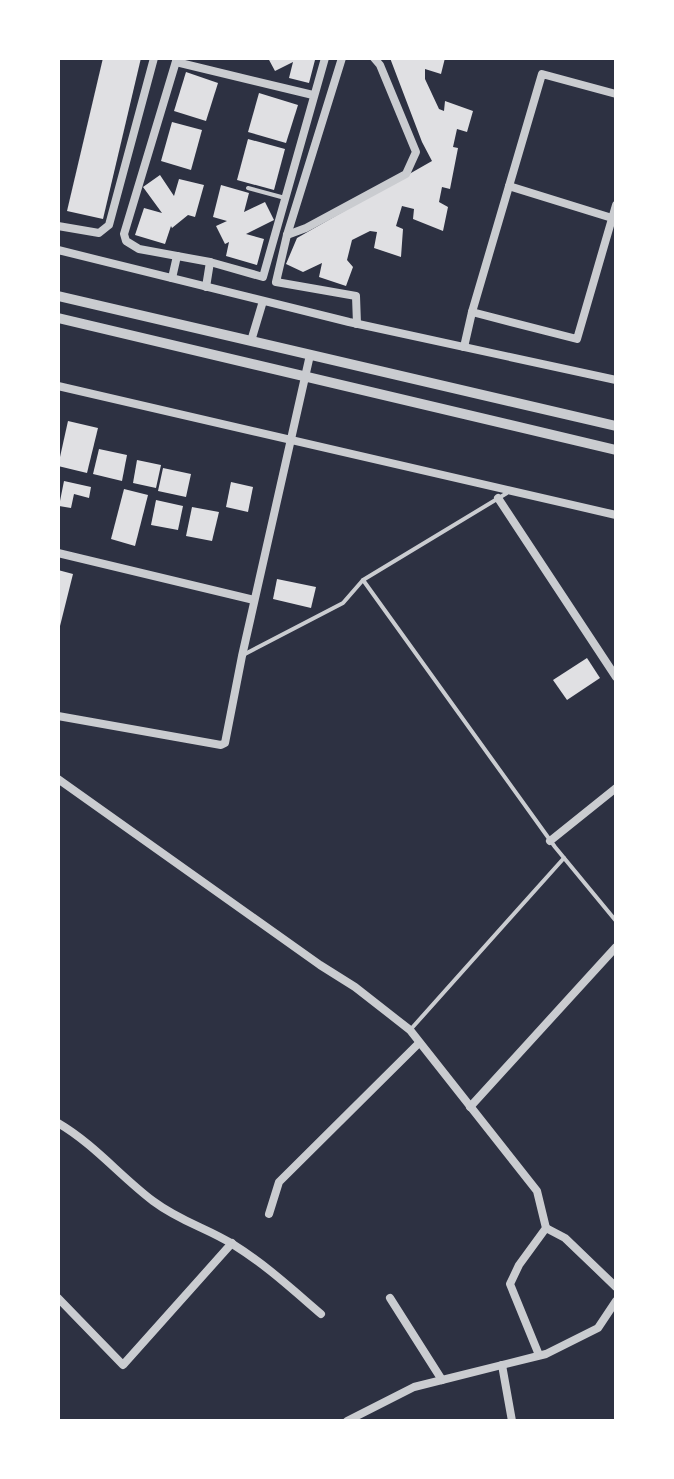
<svg xmlns="http://www.w3.org/2000/svg" width="674" height="1479" viewBox="0 0 674 1479" font-family="'Asap Condensed',sans-serif">
	<rect width="100%" height="100%" fill="#2d3142"/>
	<g fill="#e0e0e3">
		<polygon points="103,58 141,58 103,219 67,211"/>
		<polygon points="268,58 315,60 309,83 289,78 293,62 275,71"/>
		<polygon points="390,58 445,58 441,74 425,69 425,79 439,109 444,111 445,101 473,111 467,132 457,129 453,147 458,148 450,189 442,187 439,202 448,207 443,231 413,219 414,209 402,206 396,226 403,229 401,257 374,248 377,232 370,231 352,240 347,260 353,267 346,286 319,277 322,263 303,272 286,264 297,238 432,161 422,142"/>
		<polygon points="186,72 218,83 206,121 174,111"/>
		<polygon points="259,93 298,105 286,143 248,132"/>
		<polygon points="172,122 202,130 191,170 161,161"/>
		<polygon points="248,139 285,149 274,190 237,180"/>
		<polygon points="160,175 174,196 179,179 204,185 195,217 188,215 172,228 171,226 165,244 135,235 144,208 162,213 143,187"/>
		<polygon points="221,185 249,193 244,212 265,202 274,220 246,234 264,239 257,265 226,256 229,242 225,244 216,226 227,221 213,217"/>
		<polygon points="68,421 98,428 87,473 58,466"/>
		<polygon points="99,449 127,455 122,481 93,474"/>
		<polygon points="137,460 161,465 156,488 133,483"/>
		<polygon points="163,468 191,474 186,497 158,491"/>
		<polygon points="64,481 91,487 89,498 74,494 71,508 59,506"/>
		<polygon points="231,482 253,487 248,512 226,507"/>
		<polygon points="124,489 148,495 135,546 111,539"/>
		<polygon points="156,500 183,506 178,530 151,525"/>
		<polygon points="192,507 219,512 212,541 186,536"/>
		<polygon points="58,570 73,574 59,630 58,630"/>
		<polygon points="277,579 316,587 311,608 273,599"/>
		<polygon points="587,658 600,678 567,700 553,680"/>
	</g>
	<g fill="none" stroke-linecap="round" stroke-linejoin="round">
		<g stroke="#caccd0" stroke-width="4">
			<polyline points="248,188 285,198"/>
			<polyline points="507,493 363,580 555,847 616,921"/>
			<polyline points="245,654 343,603 363,580"/>
			<polyline points="411,1029 564,858"/>
		</g>
		<g stroke="#caccd0" stroke-width="8">
			<polyline points="177,58 124,234 126,241 139,249 210,262 263,277 325,58"/>
			<polyline points="342,58 287,235 276,282 356,296 357,324"/>
			<polyline points="176,62 313,95"/>
			<polyline points="509,186 612,218"/>
			<polyline points="58,226 99,233 109,225 154,58"/>
			<polyline points="287,235 306,228 406,174 416,152 380,65 374,58"/>
			<polyline points="58,250 349,322 616,380"/>
			<polyline points="172,278 177,256"/>
			<polyline points="206,287 210,262"/>
			<polyline points="472,312 577,339 616,205"/>
			<polyline points="251,341 263,301"/>
			<polyline points="464,347 472,312 542,74 616,94"/>
			<polyline points="58,386 616,515"/>
			<polyline points="498,498 616,677"/>
			<polyline points="58,553 254,600"/>
			<polyline points="58,716 221,745 225,743 242,656 310,355"/>
			<polyline points="58,779 320,965 355,987 410,1030 537,1191 546,1228 519,1265 510,1284 539,1355"/>
			<polyline points="550,841 616,788"/>
			<polyline points="470,1107 616,947"/>
			<path d="M58,1123c36,21 62,53 95,78 28,21 54,27 81,44 32,20 59,45 87,69"/>
			<polyline points="269,1214 279,1182 419,1043"/>
			<polyline points="546,1228 565,1238 616,1287"/>
			<polyline points="58,1298 123,1365 232,1243"/>
			<polyline points="390,1298 442,1380"/>
			<polyline points="502,1365 512,1421"/>
			<polyline points="347,1421 414,1387 546,1354 598,1328 616,1301"/>
		</g>
		<g stroke="#caccd0" stroke-width="10">
			<polyline points="58,296 616,426"/>
			<polyline points="58,318 616,450"/>
		</g>
	</g>
	<rect width="674" height="1479" fill="none" stroke="#ffffff" stroke-width="120"/>
</svg>
